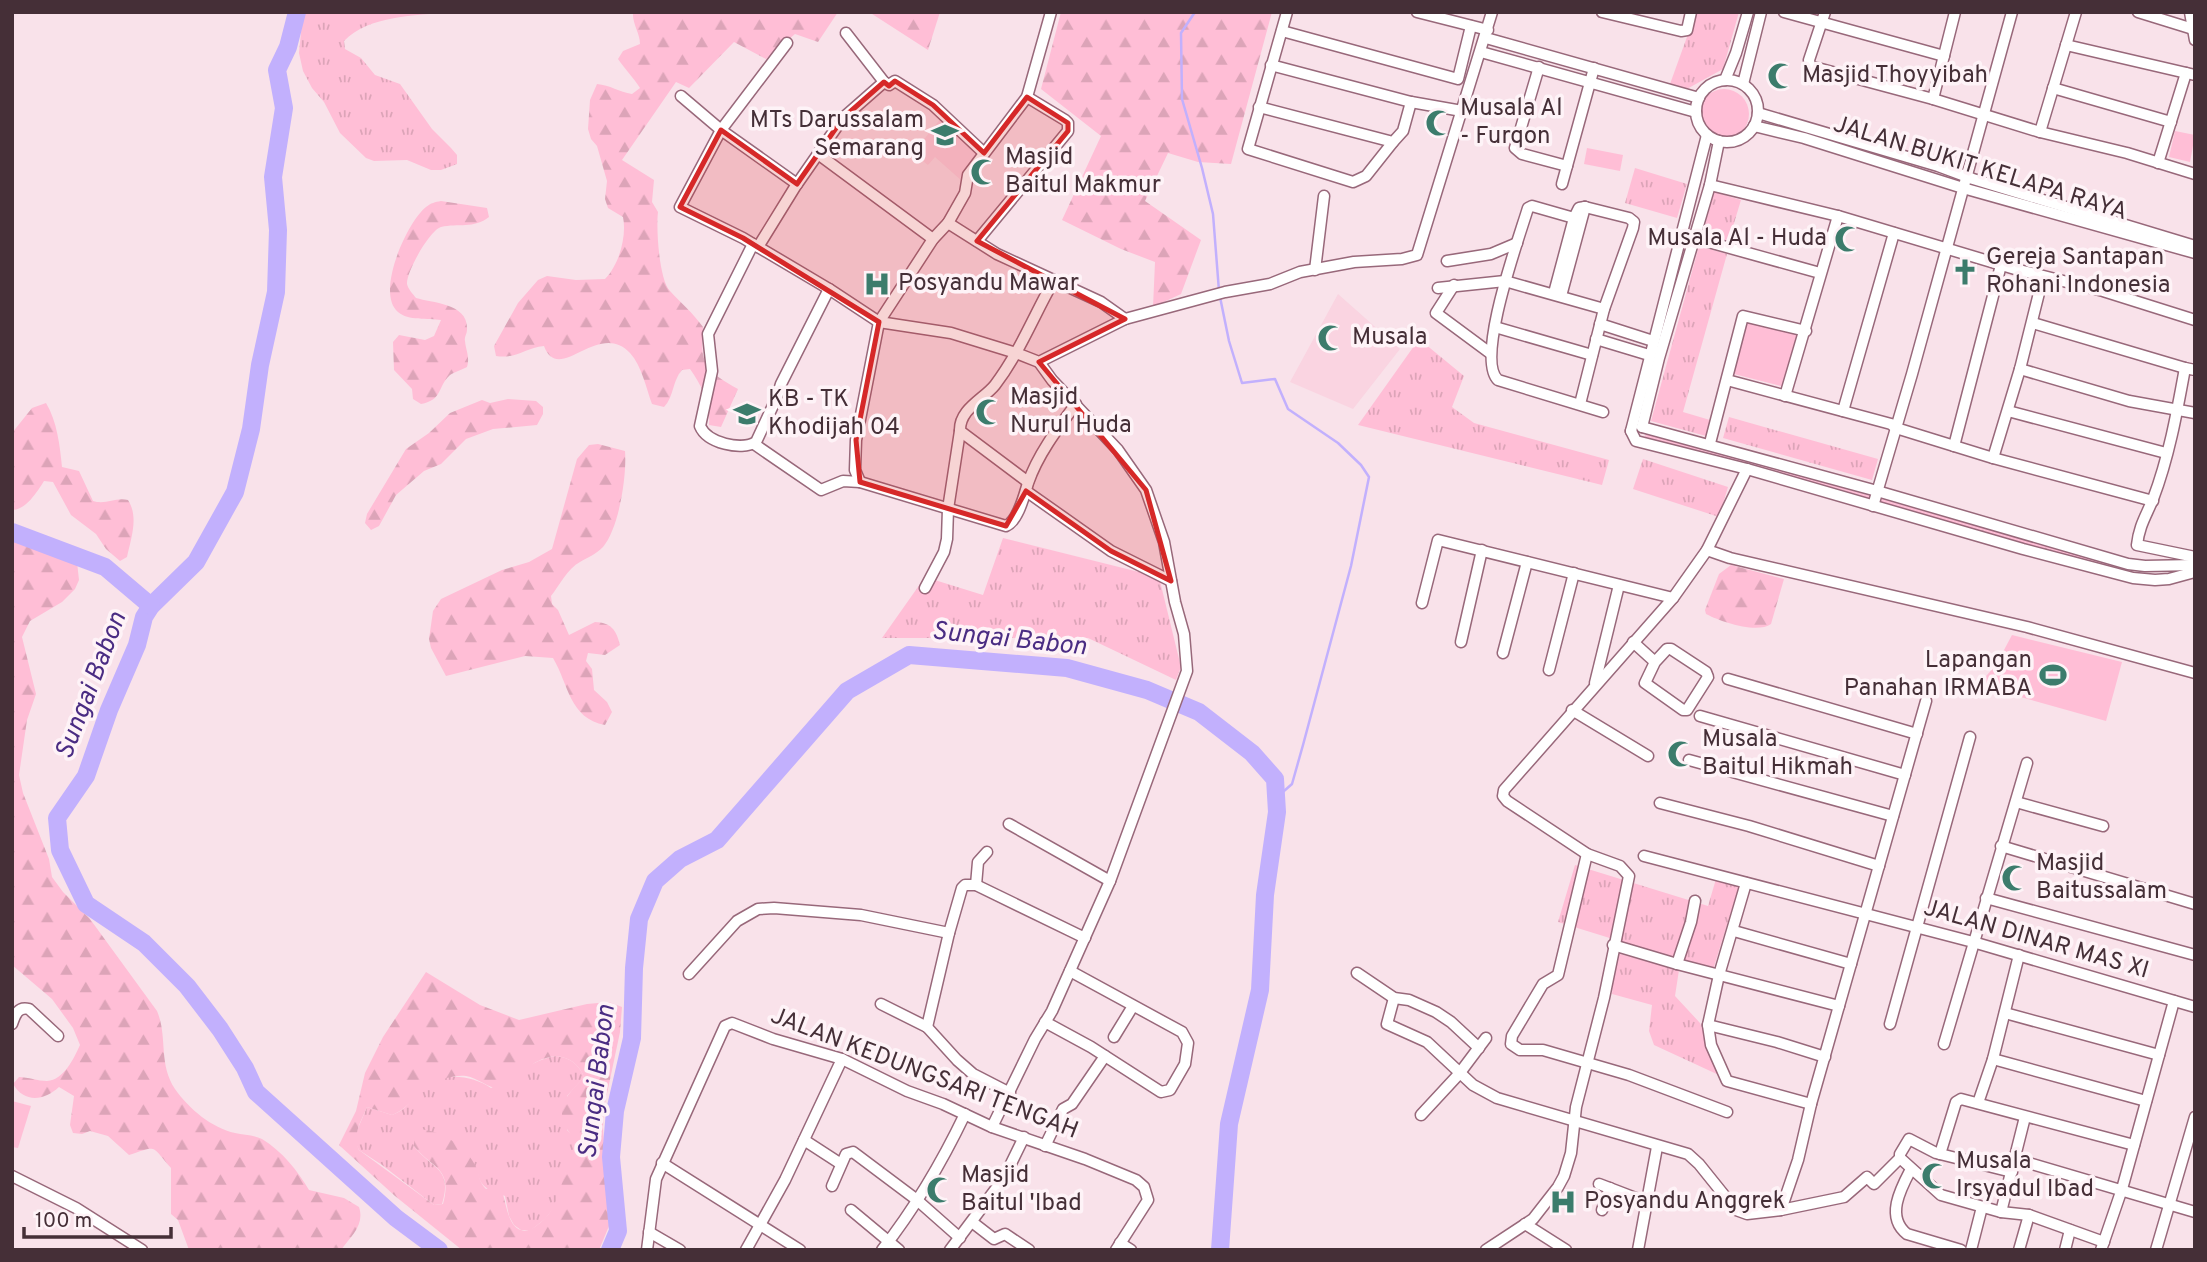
<svg xmlns="http://www.w3.org/2000/svg" width="2207" height="1262" viewBox="0 0 2207 1262" font-family="Overpass,sans-serif">
	<defs>
		<pattern id="grass-tufts" width="24" height="20" patternUnits="userSpaceOnUse" patternTransform="scale(1.75)"><rect width="24" height="20" fill="#ffbed6"/><path d="M3 7l-1-3M5 7V3M7 7l1-3M15 17l-1-3M17 17v-4M19 17l1-3" fill="none" stroke="#dca4b8"/></pattern>
		<pattern id="forest-firs" width="22" height="20" patternUnits="userSpaceOnUse" patternTransform="scale(1.75)"><rect width="22" height="20" fill="#ffbed6"/><path d="M5 1l3.5 6h-7zM16 11l3.5 6h-7z" fill="#dca4b8"/></pattern>
	</defs>
	<rect width="100%" height="100%" fill="#f9e2ea"/>
	<g fill="#fad4e1">
		<polygon points="942,117 983,154 962,181 935,157 928,165 913,153"/>
		<polygon points="1338,294 1400,349 1353,409 1290,382"/>
	</g>
	<g fill="url(#grass-tufts)">
		<path d="M303,12h146c-33,4 -80,3 -105,29l1,8 16,9 14,17 25,9 32,45 19,19 6,7v9l-16,6h-10l-24,-10 -33,1 -8,-3 -26,-25 -16,-31 -12,-14 -9,-17 -4,-18z"/>
		<polygon points="1696,12 1739,12 1723,69 1685,90 1670,84"/>
		<polygon points="1635,168 1687,184 1677,218 1625,203"/>
		<polygon points="1714,192 1741,200 1728,243 1702,235"/>
		<polygon points="1699,246 1727,254 1683,412 1710,420 1706,436 1651,421"/>
		<polygon points="1419,339 1464,376 1452,407 1474,423 1609,460 1602,485 1358,425"/>
		<polygon points="1729,417 1878,459 1872,480 1723,438"/>
		<polygon points="1646,432 2127,569 2126,574 1645,437"/>
		<polygon points="1643,459 1728,487 1719,517 1633,489"/>
		<polygon points="1003,538 1159,577 1181,667 1176,680 1088,638 882,638 925,577 983,595"/>
		<polygon points="1575,865 1708,906 1716,879 1739,886 1713,970 1558,922"/>
		<polygon points="1616,953 1679,970 1675,996 1700,1023 1721,1076 1654,1045 1649,1031 1652,1005 1612,994"/>
		<path d="M556,1056c13,1 23,8 28,21l-17,19v34l7,7 1,18 -9,17 -10,33 -11,14 -14,11h-10l-7,-5 -5,-9 -4,-20c-13,-5 -24,-7 -27,-22l-64,-37v9c18,24 39,21 28,58l-8,1 -52,-40 -23,-15 -4,-8 1,-9 11,-26 25,8c15,-5 19,-16 29,-26 19,-18 51,-14 70,-1 19,-10 45,-30 65,-32z"/>
	</g>
	<g fill="url(#forest-firs)" fill-rule="evenodd">
		<path d="M633,12h205l-20,30 -23,-8 -29,25 -32,-17 -45,46 -13,-6 -54,78 32,20 -2,22 6,10c-2,16 1,68 12,79 11,12 23,22 33,36 -3,39 2,43 35,62l-17,38 -12,-2c2,-21 -7,-39 -19,-56l-8,1c-10,11 -8,27 -18,37l-12,-3c-6,-16 -10,-38 -22,-51 -32,-34 -71,33 -86,-7 -19,2 -27,13 -48,10l-2,-10 24,-43 20,-23 9,-4 29,4 29,-1c14,-14 22,-43 18,-62l-15,-9 -3,-9 2,-18 -10,-35 -6,-7 -3,-10 2,-29 7,-16c13,1 22,8 35,10l8,-6c-7,-11 -15,-19 -22,-29l5,-8 17,-7c0,-11 -8,-20 -7,-32z"/>
		<polygon points="869,12 940,12 928,50"/>
		<polygon points="1061,12 1272,12 1231,164 1198,162 1168,153 1145,201 1201,240 1181,294 1153,307 1155,262 1121,249 1062,220 1101,136 1041,89"/>
		<path d="M441,201l46,7 2,9c-15,12 -31,6 -48,10 -11,3 -35,45 -34,57 1,5 6,10 9,14 16,5 53,5 51,32 0,4 -3,7 -2,11 1,10 5,16 2,26 -5,3 -13,5 -17,8 -13,12 -7,25 -29,29l-8,-5 -1,-10 -18,-19 -1,-28 6,-7 26,5 9,-4 7,-16c-13,-2 -33,1 -43,-8 -23,-19 9,-90 28,-105 5,-4 9,-5 15,-6z"/>
		<polygon points="508,399 536,401 543,407 543,414 537,425 493,429 466,439 441,464 424,471 396,495 379,526 371,530 365,523 367,514 406,449 429,433 450,413 482,400 490,403"/>
		<path d="M46,403c11,18 14,43 16,64l17,4 14,30c13,4 22,-4 35,-1 11,17 3,38 -1,57l-7,4 -14,-12 -10,-15 -25,-19 -18,-33 -9,-1c-7,11 -18,29 -32,29v-77l20,-25z"/>
		<path d="M598,444l27,7c2,25 -6,77 -22,96 -8,8 -15,10 -23,15 -12,6 -21,24 -29,34l1,8 6,6 11,25 26,-13c16,1 21,7 25,23l-15,10 -17,-2 -2,8 6,8 2,21 13,12 5,10 -7,13c-36,-7 -36,-40 -52,-67l-28,-2 -79,20 -15,-28 -2,-9 4,-28 8,-12 61,-29 27,-8 23,-13 25,-90 12,-14z"/>
		<path d="M12,537l50,16 15,9 2,18 -4,9 -13,13 -32,19 -8,16 14,57 -9,26 -8,55 4,18 26,66 3,18 11,15 27,27 67,92c11,26 1,52 18,78 14,20 37,39 60,44 9,2 19,2 27,6 21,13 35,31 47,51l35,8 15,9c6,18 -8,29 -18,43h-152l-11,-30 -7,-6v-46c-20,-23 -13,-23 -42,-13l-21,-19 -18,-5 -8,3 -9,-1 -3,-8 4,-29 -15,-9c-15,14 -35,16 -46,-3l6,-7c9,0 19,4 28,4 17,-1 27,-23 33,-36l-7,-17 -21,-29 -40,-34z"/>
		<path d="M1731,565l53,14 -13,45c-14,10 -50,-2 -65,-10l-1,-4 14,-36z"/>
		<path d="M426,972l54,33 39,15 68,-16 22,-2 13,5 -2,25 -16,76 -1,19 6,99 -10,24h-137l-67,-54 -56,-51 17,-34 9,-38 18,-36zM556,1056c13,1 23,8 28,21 -9,10 -22,21 -22,36 -1,17 14,19 13,39 -1,6 -7,13 -9,19 -8,21 -9,41 -30,55 -4,3 -10,6 -15,4 -14,-4 -15,-30 -20,-42l-8,-2 -7,3c-7,-7 -6,-12 -9,-20 -10,-23 -34,-38 -59,-40l-4,8v9c18,23 39,21 29,58l-9,1 -75,-55c-7,-16 2,-28 8,-43l25,8c22,-8 27,-32 52,-36 6,-2 15,-4 22,-3 14,2 26,17 40,11 20,-10 19,-27 50,-31z"/>
	</g>
	<g fill="#ffbed6">
		<circle cx="1724" cy="114" r="25"/>
		<polygon points="2175,131 2195,135 2190,162 2169,157"/>
		<polygon points="1587,148 1623,155 1620,171 1584,164"/>
		<polygon points="1747,322 1798,335 1785,387 1734,374"/>
		<polygon points="2012,635 2122,662 2106,721 1978,685 1996,665"/>
		<polygon points="12,1101 31,1106 18,1148 12,1147"/>
	</g>
	<g fill="none" stroke-linecap="round" stroke-linejoin="round">
		<g stroke="#c2b0fd" stroke-width="2.5">
			<polyline points="1195,12 1181,33 1182,99 1202,168 1213,214 1219,291"/>
			<polyline points="1220,297 1229,341 1242,383 1275,379 1288,409 1338,443 1361,465 1369,477 1351,566 1303,745 1292,784 1276,798"/>
		</g>
		<g stroke="#c2b0fd" stroke-width="18">
			<polyline points="297,12 288,47 277,70 284,108 273,177 278,230 276,292 260,365 251,429 235,492 196,562 151,606 144,617 137,645 109,710 86,776 57,818 60,850 86,904 144,943 187,986 220,1029 245,1068 256,1092 396,1218 439,1250"/>
			<polyline points="12,532 105,567 151,606"/>
			<polyline points="610,1250 618,1231 611,1157 615,1111 632,1038 634,968 639,919 655,881 680,859 717,840 847,691 909,655 1067,668 1147,690 1199,712 1252,753 1275,779 1277,812 1265,895 1260,990 1229,1124 1220,1250"/>
		</g>
		<g stroke="#98687a" stroke-width="13">
			<g id="minor">
				<polyline points="1287,12 1248,149 1353,182 1366,176 1393,142"/>
				<polyline points="1417,12 1488,30"/>
				<polyline points="1602,12 1681,31 1687,30 1691,12"/>
				<polyline points="1784,12 1944,56"/>
				<polyline points="1825,12 1809,60 1810,66 1933,99 2040,132 2127,153 2195,174"/>
				<polyline points="2138,12 2193,29"/>
				<polyline points="2190,12 2195,40"/>
				<polyline points="1282,31 1458,79 1471,26"/>
				<polyline points="846,33 884,82"/>
				<polyline points="1486,38 1699,98"/>
				<polyline points="787,43 721,130 680,207 743,238 829,289 879,322 951,333 1016,353 1039,362 1125,319 1225,292 1270,284 1300,272 1354,262 1402,259 1417,255 1492,12"/>
				<polyline points="2066,45 2195,75"/>
				<polyline points="1481,52 1696,112"/>
				<polyline points="1271,65 1411,102 1462,111"/>
				<polyline points="1539,67 1515,148 1522,154 1567,166"/>
				<polyline points="1725,80 1736,53 1748,12"/>
				<circle cx="1727" cy="111" r="31"/>
				<polyline points="1743,84 1761,12"/>
				<polyline points="2053,88 2171,122"/>
				<polyline points="681,96 721,130 797,184"/>
				<polyline points="1933,99 1955,12"/>
				<polyline points="1259,107 1393,142 1403,131 1411,102"/>
				<polyline points="1758,113 1938,166 1973,179 2195,246"/>
				<polyline points="1754,126 1804,138 1963,188 2195,253"/>
				<polyline points="2040,132 2076,12"/>
				<polyline points="818,154 933,239"/>
				<polyline points="2158,163 2186,73"/>
				<polyline points="1562,184 1594,68"/>
				<polyline points="1710,185 1838,216 2015,269 2103,291 2195,320"/>
				<path d="M1574,218l-42,-12 -4,2c-9,30 -53,151 -30,172l105,32"/>
				<polyline points="948,223 997,254 1101,302 1125,319"/>
				<polyline points="1694,238 1820,273"/>
				<polyline points="977,241 1068,131 1068,123 1065,120 1027,97"/>
				<path d="M753,244l-45,90 4,37 -12,55c7,17 41,25 56,16l21,-45 4,-13 48,-95"/>
				<polyline points="758,247 795,187 843,118 884,82 889,85 895,81 933,105 984,153"/>
				<polyline points="1447,261 1491,254 1517,243"/>
				<polyline points="1315,270 1324,196"/>
				<polyline points="1454,285 1436,313 1490,353"/>
				<polyline points="1438,288 1505,281 1604,309"/>
				<polyline points="1554,293 1574,218 1579,208 1585,207"/>
				<polyline points="1561,296 1585,207"/>
				<polyline points="2033,323 2185,368"/>
				<polyline points="1600,324 1653,341"/>
				<polyline points="1495,327 1592,355"/>
				<polyline points="1596,339 1649,355"/>
				<polyline points="2020,369 2129,401 2195,413"/>
				<path d="M2195,370l-10,-2c-8,44 -16,89 -32,131 -7,17 -14,27 -16,46l58,12"/>
				<polyline points="1727,380 1891,424 1896,428 1993,458 2153,501"/>
				<polyline points="1785,396 1838,216"/>
				<polyline points="1580,404 1604,309 1633,228 1634,222 1629,218 1585,207"/>
				<polyline points="1843,411 1894,233"/>
				<polyline points="2008,411 2166,453"/>
				<polyline points="1642,427 1877,491 2128,564 2145,566 2195,565"/>
				<polyline points="1642,427 1659,358 1710,185 1719,141"/>
				<polyline points="1631,431 1636,441 1640,442 1747,469 2023,549 2133,578 2155,580 2169,579 2191,573 2195,570"/>
				<polyline points="1631,431 1707,135"/>
				<polyline points="1710,443 1743,316 1806,331"/>
				<path d="M754,444l67,46 22,-9 17,1 146,44c12,-5 18,-30 22,-43 10,-29 30,-55 48,-79"/>
				<polyline points="1954,446 2001,265"/>
				<polyline points="1993,458 2020,369 2043,277"/>
				<polyline points="860,482 855,470 856,440 879,322 933,239 948,223 965,193 968,175 1027,97 1051,12"/>
				<path d="M1028,482l-68,-51c-1,-22 24,-32 35,-46 25,-33 39,-70 59,-105"/>
				<polyline points="1026,491 1111,551 1171,581"/>
				<polyline points="1873,506 1912,374 2012,12"/>
				<polyline points="1707,550 1730,558 2027,627 2195,673"/>
				<polyline points="925,588 944,552 947,539 948,509 960,431"/>
				<polyline points="1422,603 1438,540 1673,598"/>
				<polyline points="1461,642 1482,550"/>
				<polyline points="1633,642 1655,662 1645,683 1683,710 1687,710 1708,677 1706,672 1671,649 1667,649 1655,662"/>
				<polyline points="1503,653 1527,562"/>
				<polyline points="1549,670 1574,573"/>
				<polyline points="1728,679 1917,734"/>
				<polyline points="1595,683 1619,585"/>
				<polyline points="1572,710 1648,756"/>
				<polyline points="1700,716 1905,775"/>
				<polyline points="1689,760 1893,816"/>
				<polyline points="2016,802 2103,826"/>
				<polyline points="1660,803 1749,826 1879,866"/>
				<polyline points="1009,824 1110,881"/>
				<polyline points="2001,846 2195,904"/>
				<polyline points="1587,854 1558,975 1543,984 1512,1036 1511,1044 1520,1050 1543,1050 1629,1075 1727,1112"/>
				<polyline points="1644,856 1973,942 2195,1007"/>
				<polyline points="1746,883 1719,975 1708,1025 1711,1045 1727,1081 1811,1104"/>
				<polyline points="976,885 978,862 987,852"/>
				<polyline points="1986,898 2195,955"/>
				<polyline points="1734,931 1851,964"/>
				<polyline points="949,933 962,888 965,885 976,885 1085,938"/>
				<polyline points="1613,945 1677,964 1839,1006"/>
				<polyline points="1677,964 1691,922 1695,901"/>
				<polyline points="1357,973 1394,998 1409,1000 1436,1012 1451,1022 1479,1048"/>
				<polyline points="689,974 737,921 758,909 774,908 861,915 949,933 927,1027"/>
				<polyline points="1394,998 1387,1024 1427,1042 1473,1085 1497,1098 1688,1154 1699,1164 1736,1210 1747,1214 1781,1210 1844,1197 1867,1177 1874,1184 1900,1158 1900,1154 1909,1139 1936,1153 2012,1172"/>
				<polyline points="881,1004 927,1027 957,1060 973,1074 1010,1093"/>
				<polyline points="2005,1013 2159,1055"/>
				<polyline points="1045,1022 1091,1047 1161,1092 1170,1090 1185,1064 1188,1043 1182,1032 1070,971"/>
				<path d="M12,1024c3,-9 6,-18 17,-15l29,27"/>
				<polyline points="1890,1024 1970,737"/>
				<polyline points="1708,1025 1777,1042 1825,1057"/>
				<polyline points="1114,1037 1133,1006"/>
				<polyline points="1944,1044 2027,763"/>
				<polyline points="1993,1059 2146,1101"/>
				<polyline points="1978,1103 1993,1059 2019,955"/>
				<polyline points="1421,1115 1459,1074 1486,1038"/>
				<polyline points="992,1127 1035,1039 1052,1011 1110,881 1187,671 1184,634 1175,602 1164,542 1146,490 1118,450 1052,380 1039,362"/>
				<polyline points="804,1140 841,1164"/>
				<polyline points="1045,1146 1063,1109 1072,1104 1105,1056"/>
				<polyline points="1940,1154 1956,1102 1961,1099 2134,1145"/>
				<polyline points="1900,1158 1941,1195 2001,1212 2029,1215 2104,1242"/>
				<polyline points="2015,1159 2195,1212"/>
				<polyline points="662,1163 800,1250"/>
				<path d="M1911,1169c-10,19 -26,48 -4,65l54,16"/>
				<polyline points="12,1176 76,1208 142,1250"/>
				<polyline points="1599,1184 1646,1202"/>
				<polyline points="832,1186 846,1154 853,1152 917,1200 960,1238"/>
				<polyline points="851,1210 899,1250"/>
				<polyline points="1602,1210 1610,1188"/>
				<polyline points="1781,1210 1798,1160 1811,1104 1926,701"/>
				<polyline points="2001,1212 2025,1117"/>
				<polyline points="972,1222 994,1239 1005,1234 1029,1250"/>
				<polyline points="1525,1224 1566,1250"/>
				<polyline points="649,1232 680,1250"/>
				<polyline points="1120,1243 1131,1250"/>
				<polyline points="647,1250 656,1179 725,1026 732,1023 773,1039 842,1059 907,1091 943,1104 992,1127 1085,1159 1136,1180 1144,1187 1148,1200 1116,1250"/>
				<polyline points="746,1250 785,1180 842,1059"/>
				<path d="M882,1250c33,-42 60,-88 83,-136"/>
				<polyline points="950,1250 1004,1178 1024,1137"/>
				<polyline points="1486,1250 1533,1219 1558,1187 1564,1176 1571,1153 1576,1107 1604,998 1629,876 1620,866 1587,854 1507,801 1503,796 1504,790 1673,598 1707,550 1747,469"/>
				<polyline points="1638,1250 1657,1147"/>
				<polyline points="1971,1250 1982,1207"/>
				<polyline points="2019,1250 2029,1215"/>
				<polyline points="2065,1250 2070,1230"/>
				<polyline points="2101,1250 2122,1189 2174,1001"/>
				<polyline points="2156,1250 2195,1117"/>
			</g>
		</g>
		<use href="#minor" stroke="#fff" stroke-width="10"/>
	</g>
	<path fill="#d62828" fill-opacity="0.2" stroke="#d62828" stroke-width="5" stroke-linejoin="round" d="M895,81l38,24 51,48 43,-56 41,26v8l-91,110 148,78 -86,43 107,128 25,91 -60,-30 -85,-60 -20,35 -146,-44 -4,-42 23,-118 -136,-84 -63,-31 41,-77 76,54 46,-66 41,-36 5,4z"/>
	<defs>
		<g id="mosque-bare" transform="scale(2.1)"><path d="M3.5-4.9A6 6 0 1 0 3.5 4.9A5 5 0 1 1 3.5-4.9Z" fill="#3c7c6c" stroke="#fef3f7" stroke-width="2.5" paint-order="stroke"/></g>
		<g id="school-bare" transform="scale(2.1)"><path d="M0-5L7-2L0 1L-7-2ZM-4 1L0 2.5L4 1V4Q0 6-4 4Z" fill="#3c7c6c" stroke="#fef3f7" stroke-width="2.5" paint-order="stroke"/></g>
		<g id="church-bare" transform="scale(2.1)"><path d="M-1.2-6h2.4v3.5h3.3v2.4h-3.3V6h-2.4V-.1h-3.3v-2.4h3.3Z" fill="#3c7c6c" stroke="#fef3f7" stroke-width="2.5" paint-order="stroke"/></g>
		<g id="hospital-bare" transform="scale(2.1)"><path d="M-5-5h3v3.5h4V-5h3V5h-3V1.5h-4V5h-3Z" fill="#3c7c6c" stroke="#fef3f7" stroke-width="2.5" paint-order="stroke"/></g>
		<g id="stadium-bare" transform="scale(2.1)"><path d="M0-5a6.5 5 0 1 0 0 10a6.5 5 0 1 0 0-10ZM-3.5-1.8h7v3.6h-7Z" fill="#3c7c6c" stroke="#fef3f7" stroke-width="2.5" paint-order="stroke"/></g>
	</defs>
	<g fill-rule="evenodd">
		<use href="#mosque-bare" x="1781" y="76"/>
		<use href="#mosque-bare" x="1439" y="123"/>
		<use href="#school-bare" x="945" y="135"/>
		<use href="#mosque-bare" x="984" y="172"/>
		<use href="#mosque-bare" x="1848" y="239"/>
		<use href="#church-bare" x="1965" y="272"/>
		<use href="#hospital-bare" x="877" y="284"/>
		<use href="#mosque-bare" x="1331" y="338"/>
		<use href="#mosque-bare" x="989" y="412"/>
		<use href="#school-bare" x="747" y="414"/>
		<use href="#stadium-bare" x="2053" y="675"/>
		<use href="#mosque-bare" x="1681" y="754"/>
		<use href="#mosque-bare" x="2015" y="878"/>
		<use href="#mosque-bare" x="1935" y="1176"/>
		<use href="#mosque-bare" x="940" y="1190"/>
		<use href="#hospital-bare" x="1563" y="1202"/>
	</g>
	<g text-anchor="middle" dominant-baseline="central" stroke-width="7" stroke-linejoin="round" paint-order="stroke">
		<g font-size="24" fill="#452f37" stroke="#fef3f7" text-anchor="start">
			<text x="1802" y="76">Masjid Thoyyibah</text>
			<text x="1460" y="109">Musala Al<tspan x="1460" dy="28">- Furqon</tspan></text>
			<text x="924" y="121" text-anchor="end">MTs Darussalam<tspan x="924" dy="28">Semarang</tspan></text>
			<text x="1005" y="158">Masjid<tspan x="1005" dy="28">Baitul Makmur</tspan></text>
			<text x="1827" y="239" text-anchor="end">Musala Al - Huda</text>
			<text x="1986" y="258">Gereja Santapan<tspan x="1986" dy="28">Rohani Indonesia</tspan></text>
			<text x="898" y="284">Posyandu Mawar</text>
			<text x="1352" y="338">Musala</text>
			<text x="1010" y="398">Masjid<tspan x="1010" dy="28">Nurul Huda</tspan></text>
			<text x="768" y="400">KB - TK<tspan x="768" dy="28">Khodijah 04</tspan></text>
			<text x="2032" y="661" text-anchor="end">Lapangan<tspan x="2032" dy="28">Panahan IRMABA</tspan></text>
			<text x="1702" y="740">Musala<tspan x="1702" dy="28">Baitul Hikmah</tspan></text>
			<text x="2036" y="864">Masjid<tspan x="2036" dy="28">Baitussalam</tspan></text>
			<text x="1956" y="1162">Musala<tspan x="1956" dy="28">Irsyadul Ibad</tspan></text>
			<text x="961" y="1176">Masjid<tspan x="961" dy="28">Baitul 'Ibad</tspan></text>
			<text x="1584" y="1202">Posyandu Anggrek</text>
		</g>
		<g font-size="24" fill="#452f37" stroke="#fef3f7">
			<text transform="translate(1980 169) rotate(17)">JALAN BUKIT KELAPA RAYA</text>
			<text transform="translate(2036 940) rotate(16)">JALAN DINAR MAS XI</text>
			<text transform="translate(924 1074) rotate(21)">JALAN KEDUNGSARI TENGAH</text>
		</g>
		<g font-size="26" font-style="italic" fill="#4a2c83" stroke="#fef3f7">
			<text transform="translate(1009 640) rotate(6)">Sungai Babon</text>
			<text transform="translate(92 686) rotate(-69)">Sungai Babon</text>
			<text transform="translate(598 1082) rotate(-83)">Sungai Babon</text>
		</g>
	</g>
	<rect width="2207" height="1262" fill="none" stroke="#452f37" stroke-width="28"/>
	<path d="M24 1227v10h147v-10" fill="none" stroke="#452f37" stroke-width="3.5"/>
	<text x="35" y="1227" font-size="21" fill="#452f37" stroke="#fef3f7" stroke-width="5" paint-order="stroke">100 m</text>
</svg>
